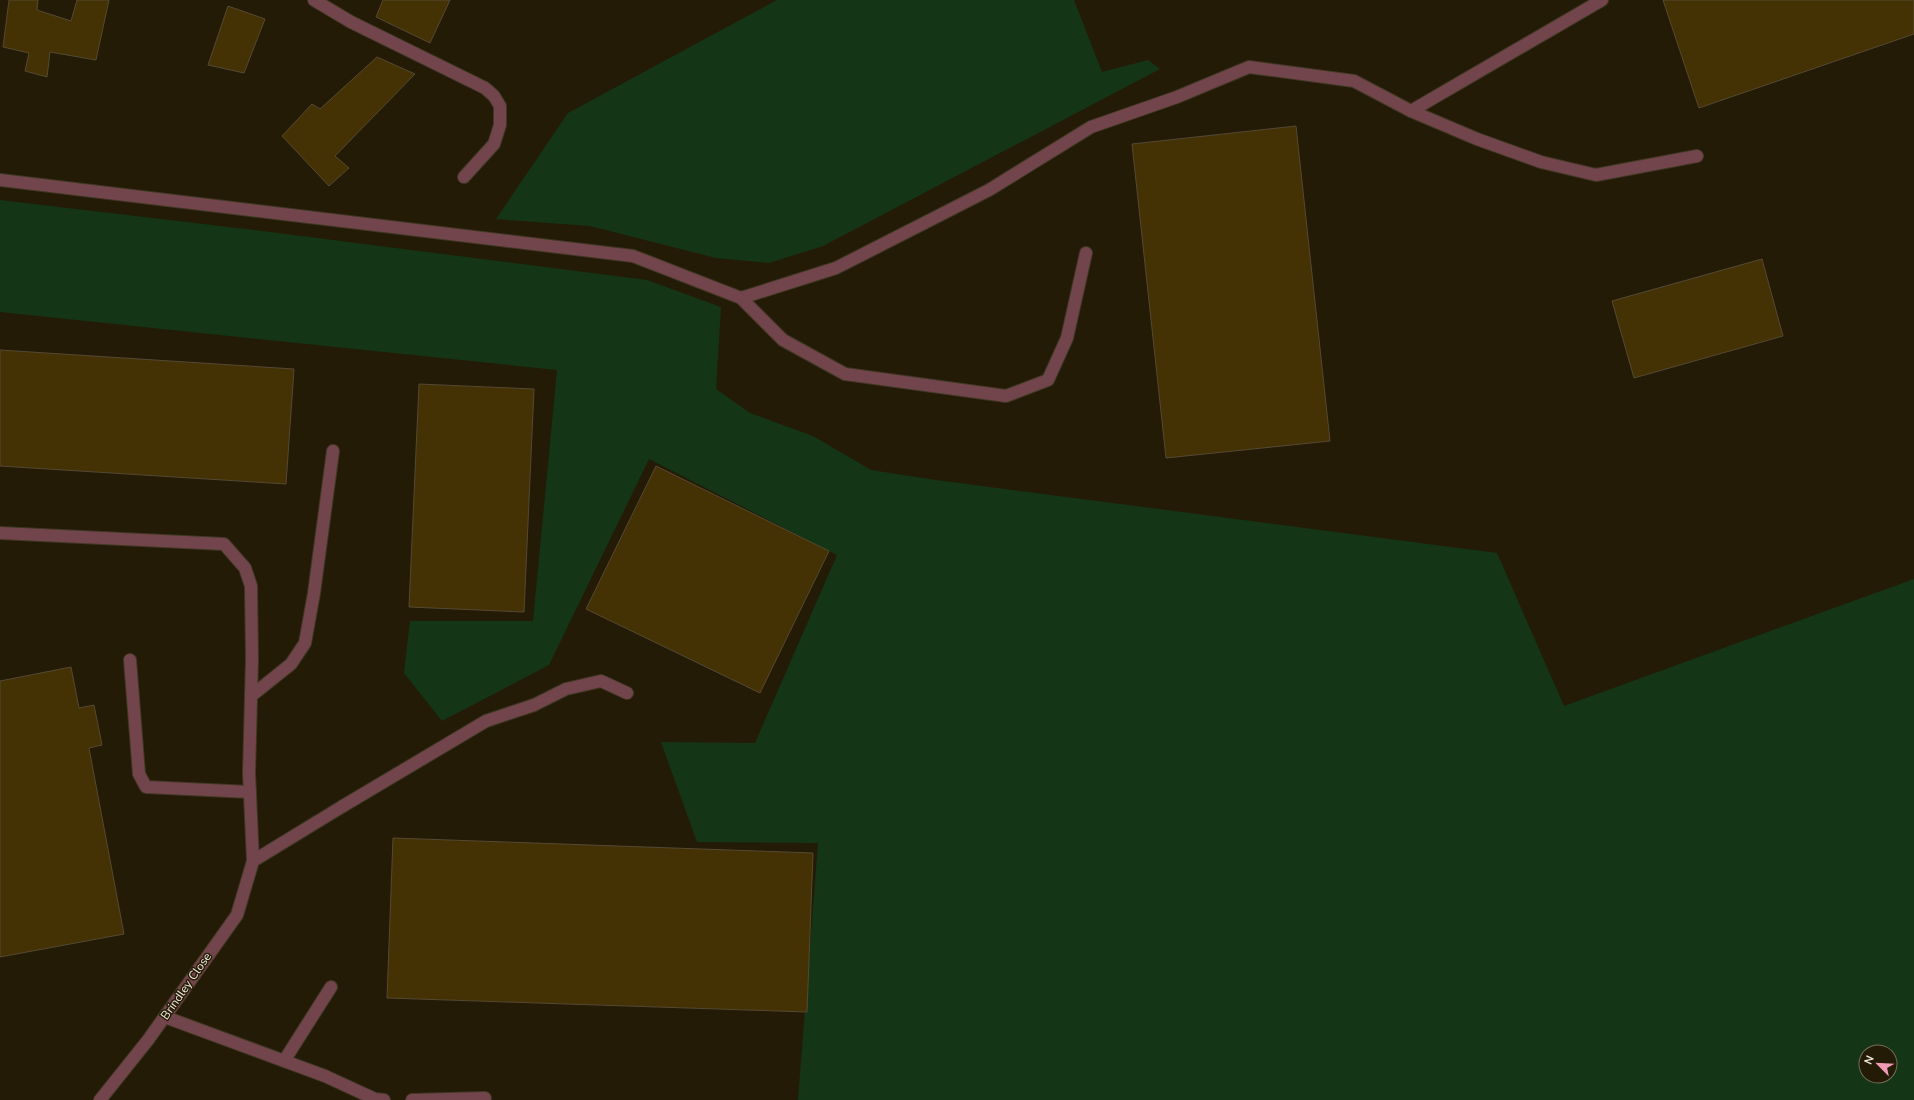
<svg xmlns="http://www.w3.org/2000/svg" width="1914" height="1100" viewBox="0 0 1914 1100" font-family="'Nunito Sans',sans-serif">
	<rect width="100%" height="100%" fill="#241b06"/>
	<g fill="#143617" fill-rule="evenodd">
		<polygon points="777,0 1074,0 1102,72 1148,60 1160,69 823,246 769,263 716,258 590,226 496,219 568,113"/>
		<path d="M0,200l254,30 393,50 74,27 -5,82 34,24 63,23 58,34 65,10 561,73 67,153 350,-127v521h-1116l20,-257 -121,-1 -36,-100 94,1 82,-188 -188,-96 -100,206 -107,56 -38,-48 6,-52h123l24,-251 -557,-58zM1866,1052h24v24h-24z"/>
	</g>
	<g fill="#453204" stroke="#544934">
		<polygon points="9,0 38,0 37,10 71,21 77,0 109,0 96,60 50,52 47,77 25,71 29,53 3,47"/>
		<polygon points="383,0 450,0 430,43 376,17"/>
		<polygon points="1663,0 1914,0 1914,34 1699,108"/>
		<polygon points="228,6 265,19 244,73 208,65"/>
		<polygon points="377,57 415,74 335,156 349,168 329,186 282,136 312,104 320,109"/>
		<polygon points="1296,126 1330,441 1166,458 1132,144"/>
		<polygon points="1762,259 1783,336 1634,378 1612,301"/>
		<polygon points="0,350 294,369 286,484 0,466"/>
		<polygon points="419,384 534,389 524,612 409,607"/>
		<polygon points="656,466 829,551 760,693 586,609"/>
		<polygon points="71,667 79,708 94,705 102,745 89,748 124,934 0,957 0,681"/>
		<polygon points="393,838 813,853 807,1012 387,998"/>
	</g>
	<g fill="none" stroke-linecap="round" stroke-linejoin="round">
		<g stroke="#403824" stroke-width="14">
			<g id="service">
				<polyline points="314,0 351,22 485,88 494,96 500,106 500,125 494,144 464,177"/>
				<polyline points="1411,111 1602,0"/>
				<polyline points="0,180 633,256 741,298 783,340 845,374 1006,396 1048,380 1067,338 1086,253"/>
				<polyline points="741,298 836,268 989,190 1091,127 1177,97 1249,67 1354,81 1411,111 1477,139 1541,162 1596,175 1697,156"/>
				<polyline points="0,533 224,544 245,568 251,586 252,659 249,773"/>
				<polyline points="130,660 139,774 146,787 250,792"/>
				<polyline points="251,696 291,664 305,643 314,593 333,451"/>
				<polyline points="343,806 486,721 534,705 566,689 601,681 627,693"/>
				<polyline points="165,1017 325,1076 375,1099 384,1100"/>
				<polyline points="284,1061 331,987"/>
				<polyline points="412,1100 485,1098"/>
			</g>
		</g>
		<g stroke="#403824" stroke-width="14">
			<g id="minor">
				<polyline points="249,773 253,861"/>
				<polyline points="100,1100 148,1040 237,915 253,861 343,806"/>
			</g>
		</g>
		<use href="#service" stroke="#72454c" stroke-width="12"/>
		<use href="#minor" stroke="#72454c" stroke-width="12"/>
	</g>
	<g text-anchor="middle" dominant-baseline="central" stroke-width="3" stroke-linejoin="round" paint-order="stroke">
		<g font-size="12" fill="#ede7da" stroke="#241b06">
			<text transform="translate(186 986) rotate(-55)">Brindley Close</text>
		</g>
	</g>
	<g transform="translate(1878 1064) rotate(294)"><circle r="19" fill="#241b06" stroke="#746d5b"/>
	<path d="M0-3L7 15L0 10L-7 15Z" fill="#f09ab6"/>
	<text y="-6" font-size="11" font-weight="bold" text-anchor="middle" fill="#ede7da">N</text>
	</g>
</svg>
